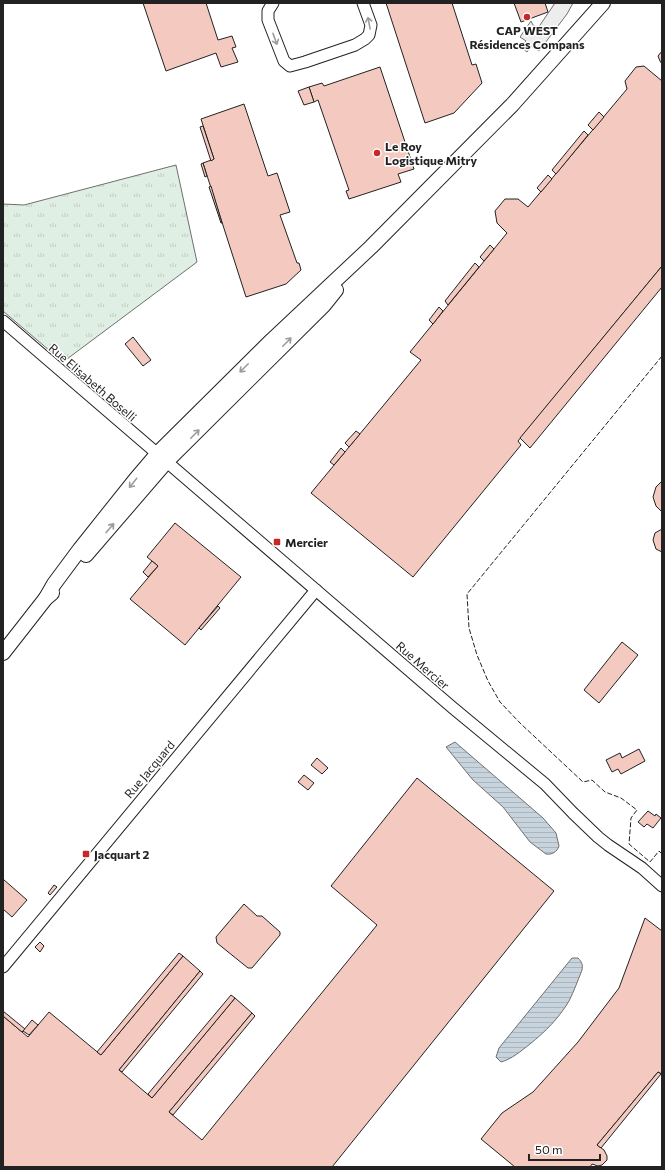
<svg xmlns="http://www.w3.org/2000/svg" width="665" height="1170" viewBox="0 0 665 1170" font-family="Commissioner,sans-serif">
	<defs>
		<pattern id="grass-tufts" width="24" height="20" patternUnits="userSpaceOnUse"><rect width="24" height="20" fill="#e0efe3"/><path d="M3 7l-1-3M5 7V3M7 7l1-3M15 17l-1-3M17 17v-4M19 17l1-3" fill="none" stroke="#c0cdc2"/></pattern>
		<pattern id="water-rules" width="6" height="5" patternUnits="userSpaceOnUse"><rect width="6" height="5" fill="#c7d3dd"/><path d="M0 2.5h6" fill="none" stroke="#abb5bd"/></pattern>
	</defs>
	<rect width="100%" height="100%" fill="#fff"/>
	<polygon fill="url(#grass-tufts)" stroke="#6f6f6f" points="176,165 197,262 63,362 3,311 3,204 24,205"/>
	<polygon fill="#ededed" stroke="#6f6f6f" points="555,3 573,3 567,14 539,51 531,46 527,52 521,47 526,41 520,37 531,21 533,25 538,28"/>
	<g fill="url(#water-rules)" stroke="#6f6f6f">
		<path d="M455,742l88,76 13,15 3,13c-2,6 -7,9 -13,8l-16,-12 -27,-35 -30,-27 -27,-33z"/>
		<path d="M572,958h6c4,4 5,7 4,12 -4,10 -8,21 -13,31 -10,17 -24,31 -39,43 -9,7 -18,15 -29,18l-5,-5 3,-9z"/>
	</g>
	<g fill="#f3c9c0" stroke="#222">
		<polygon points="143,3 206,3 218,40 232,36 236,47 232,48 238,62 221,67 216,53 166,71"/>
		<polygon points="386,3 452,3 472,65 476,64 482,83 454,113 425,123"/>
		<polygon points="514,3 545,3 548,12 521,22"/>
		<polygon points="662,51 662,64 660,61 658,56"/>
		<polygon points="644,66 662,81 662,266 518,441 521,445 413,577 311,493 421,360 410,352 507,233 497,223 495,211 505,199 518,199 528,207 627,89 625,81 636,67"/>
		<polygon points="380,67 414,169 398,174 401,182 349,199 346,191 349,190 318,100 314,102 309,87 322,83 324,86"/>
		<polygon points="309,87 314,102 304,105 298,91"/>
		<polygon points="244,104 268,176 277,173 290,212 280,215 297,263 299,263 301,270 286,284 246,297 203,163 214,159 201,119"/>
		<polygon points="599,112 604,117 593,130 588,125"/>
		<polygon points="203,126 214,159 211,161 200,127"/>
		<polygon points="584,131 588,135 556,174 552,170"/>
		<polygon points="203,163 207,176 205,177 201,164"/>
		<polygon points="548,175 552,179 541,192 537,188"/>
		<polygon points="211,186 222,223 221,223 209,187"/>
		<polygon points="490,245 494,249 484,261 480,257"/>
		<polygon points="475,263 479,267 448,305 445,301"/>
		<polygon points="662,266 662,287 530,448 520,438"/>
		<polygon points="439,307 443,311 433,324 429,320"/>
		<polygon points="133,337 151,360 143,366 125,344"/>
		<polygon points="356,431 360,434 349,447 345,443"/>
		<polygon points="341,448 345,452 334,465 330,462"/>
		<polygon points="661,482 662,482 662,512 656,506 653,497 656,487"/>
		<polygon points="175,523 241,577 185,645 130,599 158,566 147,557"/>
		<polygon points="662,529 662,552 656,549 653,540 655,533"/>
		<polygon points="152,561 158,566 148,577 143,572"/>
		<polygon points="218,606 220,608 201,630 199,628"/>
		<polygon points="622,642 638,655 599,703 584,690"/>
		<polygon points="639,749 645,761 621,774 618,769 612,772 606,760 620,753 622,758"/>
		<polygon points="317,758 328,768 322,774 311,765"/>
		<polygon points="304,775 314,783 308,790 298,782"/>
		<polygon points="417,778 554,891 332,1167 3,1167 3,1016 28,1037 49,1012 101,1055 183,956 200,971 119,1070 152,1098 235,998 252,1013 169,1112 202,1140 377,925 331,886"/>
		<polygon points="648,811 655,816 656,814 661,818 653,828 647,824 644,827 638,822"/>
		<polygon points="3,879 27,900 12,917 3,909"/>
		<polygon points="54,885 57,887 50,895 48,893"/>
		<polygon points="244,904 257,916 262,916 280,932 280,935 252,968 248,968 217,943 216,937"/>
		<polygon points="645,918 662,931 662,1074 658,1072 597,1145 604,1150 607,1156 607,1160 602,1165 598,1166 592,1164 590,1167 515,1167 481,1139 502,1113 533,1092 578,1042 619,988"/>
		<polygon points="40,942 44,946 40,952 35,947"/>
		<polygon points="179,953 183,956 101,1055 97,1052"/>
		<polygon points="200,971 203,974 122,1072 119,1070"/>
		<polygon points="231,995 235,998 152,1098 148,1094"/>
		<polygon points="3,1011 25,1029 22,1032 3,1016"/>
		<polygon points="252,1013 255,1016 173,1115 169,1112"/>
		<polygon points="32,1020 38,1025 29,1035 23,1031"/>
		<polygon points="658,1072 661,1074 601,1148 597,1145"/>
	</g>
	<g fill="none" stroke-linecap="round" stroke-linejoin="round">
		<g stroke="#222" stroke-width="13">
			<g id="minor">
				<polyline points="273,3 268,11 268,20 284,61 290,66 305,62 355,45 365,39 369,35 371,25 363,3"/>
				<polyline points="3,321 453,708 545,784 573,813 598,837 608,845 642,868 662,886"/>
				<polyline points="3,967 316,590"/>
			</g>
		</g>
		<g stroke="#222" stroke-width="16">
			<g id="major">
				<polyline points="86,555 167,461 324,305 336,290"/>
				<polyline points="46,598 54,584 80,549 135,480 158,453 272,340 371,247 512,105 603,3"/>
				<polyline points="3,653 46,598 52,593"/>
			</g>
		</g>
		<use href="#minor" stroke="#fff" stroke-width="11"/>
		<use href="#major" stroke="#fff" stroke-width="14"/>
		<polyline stroke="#222" stroke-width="1" stroke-dasharray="5 2" stroke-linecap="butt" points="662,356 467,594 469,628 477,655 488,681 500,702 520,723 583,782 592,780 605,792 621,798 637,810 631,818 629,844 650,862 659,851 662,854"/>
	</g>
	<defs><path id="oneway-shaft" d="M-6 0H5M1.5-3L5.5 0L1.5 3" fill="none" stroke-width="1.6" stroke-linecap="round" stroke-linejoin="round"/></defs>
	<g stroke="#9c9c9c">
		<use href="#oneway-shaft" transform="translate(369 23) rotate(-101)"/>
		<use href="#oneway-shaft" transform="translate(275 39) rotate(70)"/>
		<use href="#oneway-shaft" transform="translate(287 342) rotate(-45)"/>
		<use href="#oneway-shaft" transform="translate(244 368) rotate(135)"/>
		<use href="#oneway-shaft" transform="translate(195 434) rotate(-45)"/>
		<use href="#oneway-shaft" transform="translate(133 483) rotate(129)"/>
		<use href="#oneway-shaft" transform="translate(110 528) rotate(-49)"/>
	</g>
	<g fill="#c62828" stroke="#fff" stroke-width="1.5">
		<circle cx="527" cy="17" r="4"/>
		<circle cx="377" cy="153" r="4"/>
		<rect x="273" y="538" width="8" height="8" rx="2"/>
		<rect x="82" y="850" width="8" height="8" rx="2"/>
	</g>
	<g text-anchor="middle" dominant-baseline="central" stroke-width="3" stroke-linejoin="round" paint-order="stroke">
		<g font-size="12" font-weight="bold" fill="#222" stroke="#fff" text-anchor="start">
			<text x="527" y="30" text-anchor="middle">CAP WEST<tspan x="527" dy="14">Résidences Compans</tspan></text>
			<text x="385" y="146">Le Roy<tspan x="385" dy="14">Logistique Mitry</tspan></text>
			<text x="285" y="542">Mercier</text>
			<text x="94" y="854">Jacquart 2</text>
		</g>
		<g font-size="12" fill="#222" stroke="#fff">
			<text transform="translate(93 382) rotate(41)">Rue Elisabeth Boselli</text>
			<text transform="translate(423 665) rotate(41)">Rue Mercier</text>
			<text transform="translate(149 769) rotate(-50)">Rue Jacquard</text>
		</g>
	</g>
	<rect width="665" height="1170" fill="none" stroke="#222222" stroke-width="8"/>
	<path d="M529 1154v6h71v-6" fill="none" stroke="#222222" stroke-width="2"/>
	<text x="535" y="1154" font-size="12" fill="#222222" stroke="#ffffff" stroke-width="3" paint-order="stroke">50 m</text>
</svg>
